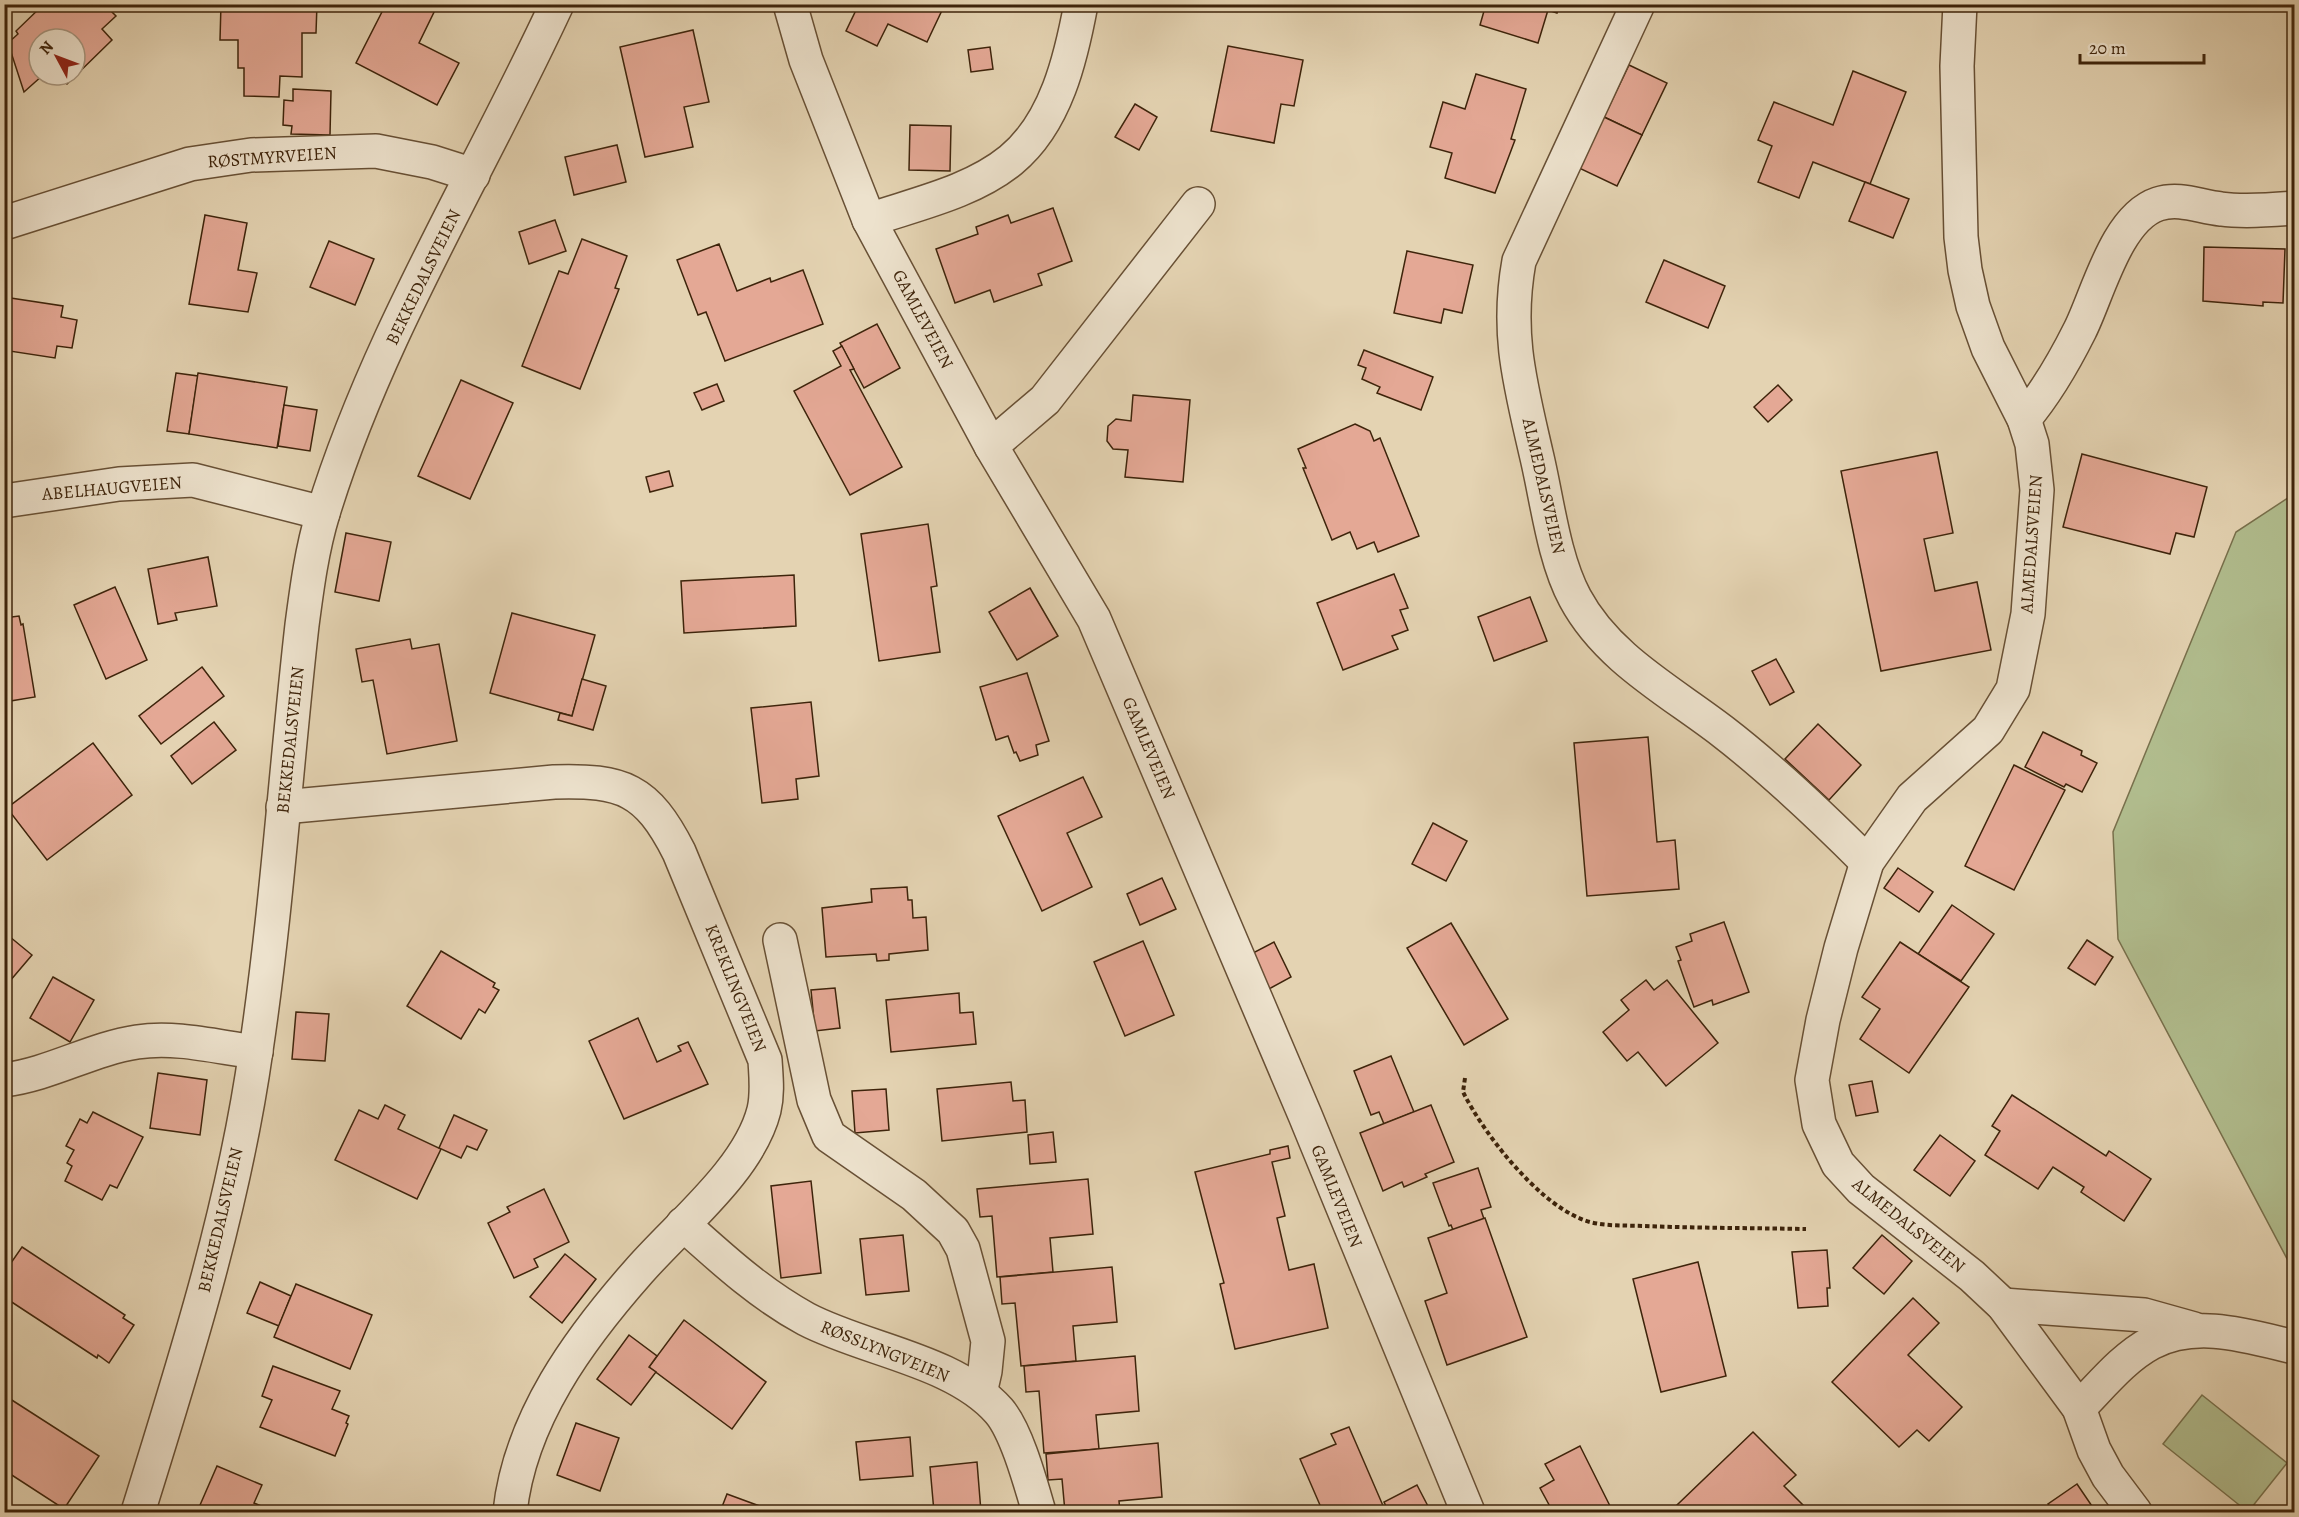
<svg xmlns="http://www.w3.org/2000/svg" width="2299" height="1517" viewBox="0 0 2299 1517" font-family="Alegreya,serif">
	<rect width="100%" height="100%" fill="#e4d3b2"/>
	<filter id="stains"><feTurbulence type="fractalNoise" baseFrequency=".00333" numOctaves="4"/><feColorMatrix values="0 0 0 0 .2 0 0 0 0 .09 0 0 0 0 .02 0 0 0 .5 -.17"/></filter>
	<radialGradient id="worn" r=".72"><stop offset=".6" stop-color="#630" stop-opacity="0"/><stop offset="1" stop-color="#630" stop-opacity=".3"/></radialGradient>
	<g fill="#b1bd8e" stroke="#78704c" stroke-width="1.5">
		<polygon points="2294,494 2294,1272 2118,939 2113,832 2236,532"/>
		<polygon points="2202,1395 2287,1463 2248,1512 2163,1444"/>
	</g>
	<g fill="#e4a895" stroke="#3e240b" stroke-width="1.5">
		<polygon points="44,4 121,4 112,12 116,16 102,29 112,40 67,84 58,75 75,75 75,39 39,39 39,75 43,75 24,92 8,43 18,34 16,31"/>
		<polygon points="221,4 317,4 316,33 302,33 302,77 280,76 279,97 244,96 244,68 238,68 238,40 220,40"/>
		<polygon points="386,4 438,4 419,43 459,63 437,105 356,63"/>
		<polygon points="859,4 945,4 927,42 888,24 877,46 846,31"/>
		<polygon points="1486,4 1560,4 1557,13 1548,10 1538,43 1480,25"/>
		<polygon points="693,30 709,102 684,107 693,147 645,157 620,47"/>
		<polygon points="1228,46 1303,60 1294,106 1281,104 1274,143 1211,131"/>
		<polygon points="990,47 993,69 971,72 968,50"/>
		<polygon points="1629,65 1667,83 1642,135 1604,117"/>
		<polygon points="1853,71 1906,92 1870,184 1813,162 1799,198 1758,182 1772,146 1758,140 1774,102 1833,125"/>
		<polygon points="1476,74 1526,89 1511,139 1515,140 1495,193 1445,178 1452,153 1430,147 1443,102 1465,109"/>
		<polygon points="293,89 331,91 330,135 291,134 292,126 283,125 284,100 293,101"/>
		<polygon points="1135,104 1157,117 1139,150 1115,137"/>
		<polygon points="1604,117 1642,135 1617,186 1579,168"/>
		<polygon points="910,125 951,126 950,171 909,170"/>
		<polygon points="617,145 626,182 574,195 565,157"/>
		<polygon points="1865,182 1909,199 1893,238 1849,221"/>
		<polygon points="1053,208 1072,261 1038,274 1042,285 994,302 990,290 955,303 936,249 978,234 976,227 1008,215 1011,223"/>
		<polygon points="205,215 247,223 238,270 257,273 248,312 189,304"/>
		<polygon points="555,220 566,251 529,264 519,232"/>
		<polygon points="582,239 627,256 615,288 619,289 580,389 522,366 559,271 568,274"/>
		<polygon points="329,241 374,259 355,305 310,287"/>
		<polygon points="719,244 737,291 770,278 771,282 803,270 823,324 725,361 706,312 698,315 677,260"/>
		<polygon points="2204,247 2285,249 2283,303 2263,302 2263,306 2203,301"/>
		<polygon points="1407,251 1473,265 1462,313 1444,309 1441,323 1394,313"/>
		<polygon points="1664,260 1725,286 1708,328 1646,302"/>
		<polygon points="4,297 63,306 61,317 77,320 72,348 57,346 55,358 10,351 7,372 4,371"/>
		<polygon points="877,324 900,368 864,388 840,343"/>
		<polygon points="842,346 854,369 850,370 902,467 850,495 794,391 841,366 833,351"/>
		<polygon points="1364,350 1433,377 1421,410 1377,393 1380,387 1362,379 1366,368 1358,365"/>
		<polygon points="176,373 198,376 189,434 167,431"/>
		<polygon points="198,373 287,387 277,448 189,434"/>
		<polygon points="461,380 513,403 470,499 418,476"/>
		<polygon points="717,384 724,401 702,410 694,393"/>
		<polygon points="1778,385 1792,400 1768,422 1754,407"/>
		<polygon points="1133,395 1190,400 1183,482 1125,477 1128,450 1113,449 1107,441 1108,426 1116,419 1131,421"/>
		<polygon points="284,405 317,410 310,451 278,446"/>
		<polygon points="1355,424 1370,431 1374,441 1380,438 1419,536 1378,552 1374,542 1357,549 1350,532 1332,540 1303,468 1306,468 1298,449"/>
		<polygon points="1937,452 1953,533 1924,539 1935,591 1977,582 1991,650 1881,671 1841,471"/>
		<polygon points="2082,454 2207,487 2194,537 2176,533 2170,554 2063,527"/>
		<polygon points="669,471 673,486 650,492 646,477"/>
		<polygon points="928,524 937,586 931,587 940,652 879,661 861,534"/>
		<polygon points="346,533 391,542 379,601 335,592"/>
		<polygon points="208,557 217,606 175,613 177,620 158,624 148,569"/>
		<polygon points="1394,574 1408,608 1400,610 1408,630 1392,636 1398,649 1343,670 1317,603"/>
		<polygon points="794,575 796,626 684,633 681,581"/>
		<polygon points="115,587 147,660 106,679 74,605"/>
		<polygon points="1030,588 1058,636 1017,660 989,612"/>
		<polygon points="1530,597 1547,641 1494,661 1478,617"/>
		<polygon points="512,613 595,635 572,716 490,693"/>
		<polygon points="19,616 21,625 23,624 35,697 4,702 4,618"/>
		<polygon points="410,639 412,649 439,644 457,741 387,754 373,680 362,682 356,649"/>
		<polygon points="1776,659 1794,692 1770,705 1752,671"/>
		<polygon points="202,667 224,696 161,744 139,716"/>
		<polygon points="1027,673 1049,741 1036,745 1038,755 1020,761 1016,752 1014,753 1008,736 996,740 980,687"/>
		<polygon points="582,679 606,686 593,730 558,720 560,713 572,716"/>
		<polygon points="811,702 819,776 796,779 798,799 762,803 751,708"/>
		<polygon points="214,722 236,750 192,784 171,756"/>
		<polygon points="1818,724 1861,765 1829,800 1785,759"/>
		<polygon points="2043,732 2082,751 2081,755 2097,763 2082,792 2066,784 2064,787 2025,767"/>
		<polygon points="1648,737 1657,842 1675,840 1679,889 1587,896 1574,743"/>
		<polygon points="93,743 132,795 47,860 7,808"/>
		<polygon points="2014,765 2065,790 2014,890 1965,866"/>
		<polygon points="1083,777 1102,817 1067,833 1092,887 1042,911 998,816"/>
		<polygon points="1433,823 1467,841 1446,881 1412,864"/>
		<polygon points="1898,868 1933,892 1919,912 1884,888"/>
		<polygon points="1162,878 1176,909 1140,925 1127,894"/>
		<polygon points="907,887 908,900 912,900 913,918 926,917 928,950 889,954 889,960 877,961 876,954 826,957 822,908 872,902 871,889"/>
		<polygon points="1952,905 1994,934 1961,981 1918,954"/>
		<polygon points="1724,922 1749,992 1713,1005 1712,1000 1694,1007 1678,961 1681,960 1676,947 1692,941 1690,934"/>
		<polygon points="1451,923 1508,1019 1464,1045 1407,948"/>
		<polygon points="4,932 32,955 4,988"/>
		<polygon points="2087,940 2113,957 2095,985 2068,968"/>
		<polygon points="1143,941 1174,1015 1125,1036 1094,962"/>
		<polygon points="1274,942 1291,977 1269,989 1251,954"/>
		<polygon points="1900,942 1969,987 1909,1073 1860,1039 1880,1009 1862,997"/>
		<polygon points="441,951 495,983 493,987 499,990 485,1013 479,1009 461,1039 407,1006"/>
		<polygon points="53,977 94,1000 70,1042 30,1018"/>
		<polygon points="1646,980 1654,990 1667,980 1718,1043 1666,1086 1638,1052 1627,1061 1603,1032 1629,1010 1621,1000"/>
		<polygon points="835,988 840,1028 815,1031 811,990"/>
		<polygon points="959,993 960,1013 973,1012 976,1044 891,1052 886,1000"/>
		<polygon points="296,1012 329,1014 325,1061 292,1059"/>
		<polygon points="638,1018 657,1062 681,1051 678,1046 688,1042 708,1084 624,1119 589,1041"/>
		<polygon points="1391,1056 1414,1112 1384,1124 1379,1112 1371,1115 1354,1071"/>
		<polygon points="158,1073 207,1080 200,1135 150,1128"/>
		<polygon points="1872,1081 1878,1112 1856,1116 1849,1085"/>
		<polygon points="1011,1082 1013,1101 1025,1100 1027,1132 942,1141 937,1089"/>
		<polygon points="886,1089 889,1130 855,1133 852,1091"/>
		<polygon points="2012,1095 2106,1156 2109,1151 2151,1179 2124,1221 2081,1192 2084,1187 2053,1167 2038,1189 1985,1155 2000,1131 1992,1126"/>
		<polygon points="385,1105 405,1115 398,1129 441,1149 417,1199 335,1160 359,1110 378,1119"/>
		<polygon points="1431,1105 1454,1162 1425,1174 1427,1177 1404,1187 1402,1182 1383,1191 1360,1133"/>
		<polygon points="93,1112 143,1137 117,1188 110,1185 102,1200 65,1181 72,1166 67,1163 74,1150 66,1146 80,1119 87,1123"/>
		<polygon points="454,1115 487,1130 477,1150 467,1146 461,1158 439,1148"/>
		<polygon points="1053,1132 1056,1162 1030,1164 1028,1135"/>
		<polygon points="1940,1135 1975,1161 1950,1196 1914,1170"/>
		<polygon points="1288,1146 1290,1158 1272,1162 1285,1216 1277,1218 1289,1270 1314,1264 1328,1328 1235,1349 1220,1284 1224,1283 1195,1172 1270,1154 1270,1150"/>
		<polygon points="1478,1168 1491,1207 1481,1210 1484,1219 1453,1230 1451,1225 1449,1226 1433,1183"/>
		<polygon points="1088,1179 1093,1234 1050,1238 1053,1272 997,1277 992,1216 980,1217 977,1189"/>
		<polygon points="811,1181 821,1273 781,1278 771,1186"/>
		<polygon points="544,1189 569,1242 534,1259 538,1267 514,1278 488,1223 510,1212 507,1207"/>
		<polygon points="1485,1218 1527,1337 1447,1365 1425,1301 1447,1293 1428,1238"/>
		<polygon points="903,1235 909,1291 866,1295 860,1239"/>
		<polygon points="1882,1235 1912,1261 1884,1294 1853,1268"/>
		<polygon points="22,1247 125,1315 123,1318 134,1325 109,1363 98,1355 97,1358 4,1297 4,1273"/>
		<polygon points="1827,1250 1830,1288 1827,1288 1828,1306 1798,1308 1792,1252"/>
		<polygon points="565,1254 596,1279 562,1323 530,1297"/>
		<polygon points="1698,1262 1726,1376 1661,1392 1633,1279"/>
		<polygon points="1112,1267 1117,1322 1073,1326 1076,1361 1021,1366 1015,1303 1002,1304 1000,1277"/>
		<polygon points="260,1282 291,1296 279,1326 247,1313"/>
		<polygon points="296,1284 372,1315 350,1369 274,1337"/>
		<polygon points="1913,1298 1939,1323 1908,1355 1962,1407 1929,1441 1917,1430 1899,1447 1832,1382"/>
		<polygon points="684,1320 766,1382 732,1429 649,1367"/>
		<polygon points="629,1335 657,1356 649,1367 656,1372 631,1405 597,1379"/>
		<polygon points="1135,1356 1139,1411 1096,1415 1099,1449 1044,1453 1039,1391 1026,1392 1024,1366"/>
		<polygon points="273,1366 340,1391 332,1409 349,1416 346,1423 348,1424 335,1456 260,1427 272,1400 262,1396"/>
		<polygon points="4,1395 99,1456 64,1509 4,1470"/>
		<polygon points="576,1423 619,1438 600,1491 557,1475"/>
		<polygon points="1349,1427 1384,1508 1373,1512 1323,1512 1300,1459 1336,1444 1331,1434"/>
		<polygon points="1753,1432 1796,1475 1784,1486 1810,1512 1685,1512 1677,1505"/>
		<polygon points="910,1437 913,1476 860,1480 856,1442"/>
		<polygon points="1158,1443 1162,1497 1119,1501 1120,1512 1065,1512 1062,1479 1048,1480 1046,1454"/>
		<polygon points="1580,1446 1613,1512 1553,1512 1540,1488 1554,1480 1545,1464"/>
		<polygon points="977,1462 981,1512 934,1512 930,1467"/>
		<polygon points="217,1466 262,1485 254,1503 261,1506 258,1512 197,1512"/>
		<polygon points="2077,1484 2096,1512 2053,1512 2048,1504"/>
		<polygon points="1417,1485 1431,1512 1389,1512 1384,1502"/>
		<polygon points="727,1494 776,1512 720,1512"/>
	</g>
	<g fill="none" stroke-linecap="round" stroke-linejoin="round">
		<g stroke="#685035" stroke-width="36">
			<g id="minor">
				<polyline points="790,4 806,60 869,220 991,446 1094,619 1305,1115 1468,1512"/>
				<path d="M1638,4l-119,257c-13,72 1,122 17,192 11,45 17,104 39,145 32,60 95,93 147,133 52,40 99,85 145,131"/>
				<polyline points="1960,4 1957,66 1961,237 1965,270 1973,306 1988,348 2024,419 2032,444 2037,490 2028,614 2013,689 1988,730 1912,798 1867,862 1841,948 1823,1020 1812,1080 1819,1124 1838,1164 1861,1189 1972,1276 2003,1305 2079,1408 2094,1450 2108,1476 2135,1512"/>
				<path d="M869,220c47,-16 103,-28 142,-60 45,-37 60,-102 70,-156"/>
				<polyline points="4,223 190,164 251,155 376,151 432,162 473,175"/>
				<path d="M2024,419c23,-27 40,-57 56,-89 18,-36 36,-112 78,-126 22,-7 42,3 63,5 23,3 50,1 73,-1"/>
				<polyline points="991,446 1045,400 1198,204"/>
				<polyline points="4,501 119,484 193,480 323,513"/>
				<path d="M283,807l271,-25c69,-2 93,7 125,70l86,208c1,17 3,33 -1,50 -15,60 -85,115 -125,161 -60,68 -119,148 -129,241"/>
				<polyline points="780,940 814,1100 829,1136 914,1195 953,1231 963,1249 988,1341 985,1371 980,1393"/>
				<path d="M4,1080c47,-6 87,-31 133,-38 39,-6 80,5 119,10"/>
				<path d="M683,1224c39,35 77,70 123,95 59,31 148,41 193,92 18,21 32,74 40,101"/>
				<polyline points="2003,1305 2144,1315 2194,1329"/>
				<path d="M2079,1408c22,-22 44,-50 72,-65 45,-24 97,-7 143,4"/>
				<path d="M138,1512c47,-151 96,-305 118,-462 21,-141 30,-284 46,-425 5,-38 10,-76 21,-112 55,-179 156,-340 234,-509"/>
			</g>
		</g>
		<path stroke="#3e240b" stroke-width="4" stroke-dasharray="4.5 3" stroke-linecap="butt" d="M1465,1078l-2,14c21,42 72,107 116,126 18,9 43,7 63,8 54,2 109,2 164,3"/>
		<use href="#minor" stroke="#ede2cd" stroke-width="33"/>
	</g>
	<g text-anchor="middle" dominant-baseline="central" stroke-width="6" stroke-linejoin="round" paint-order="stroke">
		<g font-size="18" fill="#3e240b" stroke="#ede2cd">
			<text transform="translate(272 157) rotate(-4)">RØSTMYRVEIEN</text>
			<text transform="translate(423 277) rotate(-64)">BEKKEDALSVEIEN</text>
			<text transform="translate(923 319) rotate(62)">GAMLEVEIEN</text>
			<text transform="translate(1544 486) rotate(77)">ALMEDALSVEIEN</text>
			<text transform="translate(112 488) rotate(-5)">ABELHAUGVEIEN</text>
			<text transform="translate(2031 544) rotate(-86)">ALMEDALSVEIEN</text>
			<text transform="translate(290 740) rotate(-84)">BEKKEDALSVEIEN</text>
			<text transform="translate(1149 748) rotate(67)">GAMLEVEIEN</text>
			<text transform="translate(736 988) rotate(68)">KREKLINGVEIEN</text>
			<text transform="translate(1337 1196) rotate(68)">GAMLEVEIEN</text>
			<text transform="translate(220 1220) rotate(-77)">BEKKEDALSVEIEN</text>
			<text transform="translate(1909 1225) rotate(39)">ALMEDALSVEIEN</text>
			<text transform="translate(885 1351) rotate(22)">RØSSLYNGVEIEN</text>
		</g>
	</g>
	<rect width="2299" height="1517" fill="none" stroke="#e4d3b2" stroke-width="24"/>
	<rect x="6" y="6" width="2287" height="1505" fill="none" stroke="#3e240b" stroke-width="3"/>
	<rect x="12" y="12" width="2275" height="1493" fill="none" stroke="#3e240b" stroke-width="1.5"/>
	<g transform="translate(57 57) rotate(311)"><circle r="28" fill="#ede2cd" stroke="#a7967f" stroke-width="1.5"/>
	<path d="M0-4.5L10 22L0 15L-10 22Z" fill="#8f2418"/>
	<text y="-9" font-size="16" font-weight="bold" text-anchor="middle" fill="#3e240b">N</text>
	</g>
	<path d="M2080 54v9h124v-9" fill="none" stroke="#3e240b" stroke-width="3"/>
	<text x="2089" y="54" font-size="18" fill="#3e240b" stroke="#ede2cd" stroke-width="4.5" paint-order="stroke">20 m</text>
	<rect width="100%" height="100%" filter="url(#stains)"/>
	<rect width="100%" height="100%" fill="url(#worn)"/>
</svg>
